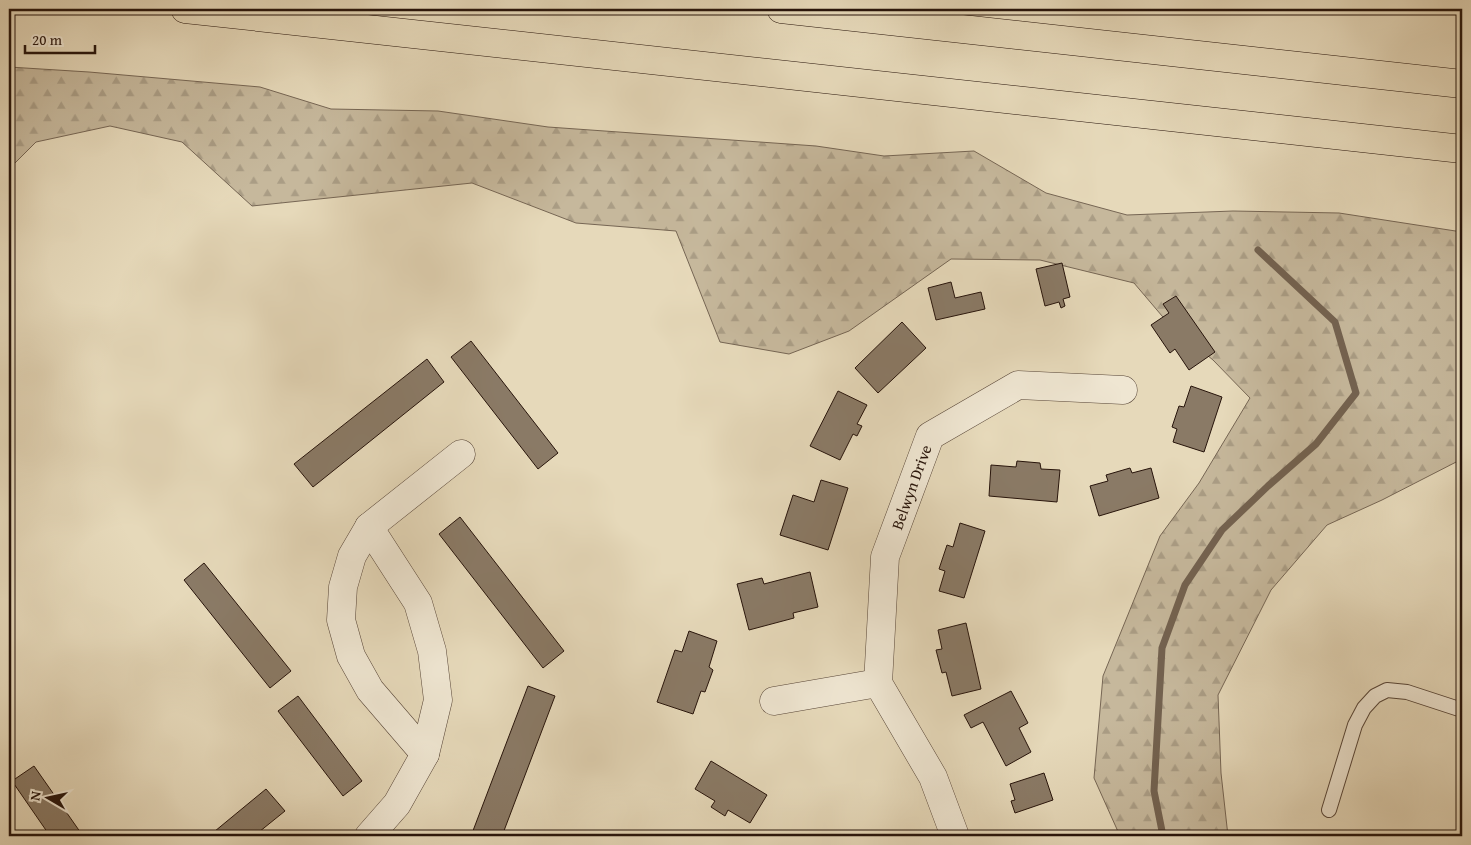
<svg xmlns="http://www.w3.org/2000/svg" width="1471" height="845" viewBox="0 0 1471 845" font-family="'Gentium Book Plus',serif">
	<defs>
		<pattern id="forest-firs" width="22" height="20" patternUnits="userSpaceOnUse" patternTransform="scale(1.25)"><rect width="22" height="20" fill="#c6b89c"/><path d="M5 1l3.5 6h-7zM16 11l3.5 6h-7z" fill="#aa9d85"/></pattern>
	</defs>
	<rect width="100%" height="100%" fill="#e6d9ba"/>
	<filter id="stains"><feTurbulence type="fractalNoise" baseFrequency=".004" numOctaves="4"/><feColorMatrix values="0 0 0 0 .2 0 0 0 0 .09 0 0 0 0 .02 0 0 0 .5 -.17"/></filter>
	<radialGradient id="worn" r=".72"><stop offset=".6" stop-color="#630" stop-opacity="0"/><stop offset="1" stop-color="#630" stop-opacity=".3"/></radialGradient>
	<polygon fill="url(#forest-firs)" stroke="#766654" points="9,67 89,72 260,87 331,109 438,111 548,127 816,146 884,156 974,151 1046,193 1127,215 1233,211 1339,213 1462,232 1462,459 1382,500 1327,525 1271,590 1218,695 1221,773 1228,836 1120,836 1094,778 1103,676 1160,536 1199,483 1250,398 1213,360 1168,323 1134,283 1040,260 951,259 849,331 789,354 720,342 676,231 576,223 472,183 252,206 182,142 110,126 36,142 9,169"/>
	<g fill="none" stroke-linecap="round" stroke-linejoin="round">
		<polyline stroke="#736250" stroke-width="7" points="1163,836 1154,791 1162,648 1185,585 1222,530 1268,486 1316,444 1356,393 1335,322 1258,250"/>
	</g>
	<g fill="#8a7a66" stroke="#27140b">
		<polygon points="1062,263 1070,297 1063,299 1065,306 1061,308 1059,302 1045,306 1036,269"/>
		<polygon points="951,282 955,298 981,292 985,309 936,320 928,288"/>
		<polygon points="1176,296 1215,352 1189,370 1175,349 1170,353 1151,325 1169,313 1163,304"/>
		<polygon points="902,322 926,348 878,393 855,368"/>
		<polygon points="471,341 558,453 538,469 451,357"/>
		<polygon points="427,359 444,382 313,487 294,464"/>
		<polygon points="1191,386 1222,397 1204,452 1173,442 1177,429 1172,427 1179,406 1184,407"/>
		<polygon points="838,391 867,405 857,424 862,426 857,436 853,434 840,460 810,446"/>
		<polygon points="1017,461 1040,463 1041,469 1060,470 1057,502 989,496 991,465 1016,467"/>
		<polygon points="1130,468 1132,473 1151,468 1159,498 1099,516 1090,486 1108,481 1106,475"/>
		<polygon points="821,480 848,488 828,550 780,535 793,495 814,502"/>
		<polygon points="460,517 564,651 543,668 439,534"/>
		<polygon points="960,523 985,531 964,598 939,591 945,571 939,569 947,545 953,547"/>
		<polygon points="204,563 291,671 270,688 184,580"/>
		<polygon points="810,572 818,607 793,613 794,618 749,630 737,584 762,578 764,584"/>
		<polygon points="966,623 981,689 952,696 946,672 942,673 936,650 942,649 938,630"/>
		<polygon points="689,631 717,641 709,667 713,670 705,692 701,691 693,714 657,702 675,650 682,652"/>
		<polygon points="528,686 555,696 502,836 471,836"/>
		<polygon points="1011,691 1028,723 1019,728 1031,752 1006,766 983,722 971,728 964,715"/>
		<polygon points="298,696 362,781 343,796 278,711"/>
		<polygon points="711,761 767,795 750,823 728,810 725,816 711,807 715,801 695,789"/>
		<polygon points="34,766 83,836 50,836 12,781"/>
		<polygon points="1044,773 1053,800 1015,813 1011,801 1015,800 1010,784"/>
		<polygon points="266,789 285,811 254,836 209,836"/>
	</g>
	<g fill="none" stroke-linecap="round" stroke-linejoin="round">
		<g stroke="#574537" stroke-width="16">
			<polyline id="lane" points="1329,810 1355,725 1364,708 1375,696 1387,690 1407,692 1462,710"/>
		</g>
		<g stroke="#574537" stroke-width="29">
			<g id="street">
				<polyline points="369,527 418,603 432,651 438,700 425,754 397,804 369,836"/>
				<polyline points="774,701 878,683"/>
				<polyline points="425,754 370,690 351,656 341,620 343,587 352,556 369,527 461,454"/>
				<polyline points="955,836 933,777 878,683 885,557 930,436 1018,385 1123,390"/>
			</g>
		</g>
		<g stroke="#27140b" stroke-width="29">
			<g id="highway">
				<polyline points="185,9 1462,149"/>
				<polyline points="781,9 1462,84"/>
			</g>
		</g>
		<use href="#lane" stroke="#efe6d2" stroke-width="14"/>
		<use href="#street" stroke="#efe6d2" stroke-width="28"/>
		<use href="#highway" stroke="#e6d9ba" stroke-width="28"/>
	</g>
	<g text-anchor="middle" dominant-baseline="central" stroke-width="4.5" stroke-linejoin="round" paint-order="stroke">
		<g font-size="16" fill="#27140b" stroke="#efe6d2">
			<text transform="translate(911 487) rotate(-70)">Belwyn Drive</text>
		</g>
	</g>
	<rect width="1471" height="845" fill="none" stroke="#e6d9ba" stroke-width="30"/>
	<rect x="10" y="10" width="1451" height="825" fill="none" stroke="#27140b" stroke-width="2.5"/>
	<rect x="15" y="15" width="1441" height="815" fill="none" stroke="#27140b"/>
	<g transform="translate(48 798) rotate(279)" stroke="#efe6d2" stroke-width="4" paint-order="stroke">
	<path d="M0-4L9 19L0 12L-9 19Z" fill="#27140b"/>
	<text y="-8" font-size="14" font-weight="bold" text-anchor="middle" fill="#27140b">N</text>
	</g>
	<path d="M25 45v8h70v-8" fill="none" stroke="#27140b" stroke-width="2.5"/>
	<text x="32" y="45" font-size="15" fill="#27140b" stroke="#efe6d2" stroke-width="4" paint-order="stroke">20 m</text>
	<rect width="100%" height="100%" filter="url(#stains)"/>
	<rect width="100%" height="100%" fill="url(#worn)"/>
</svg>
